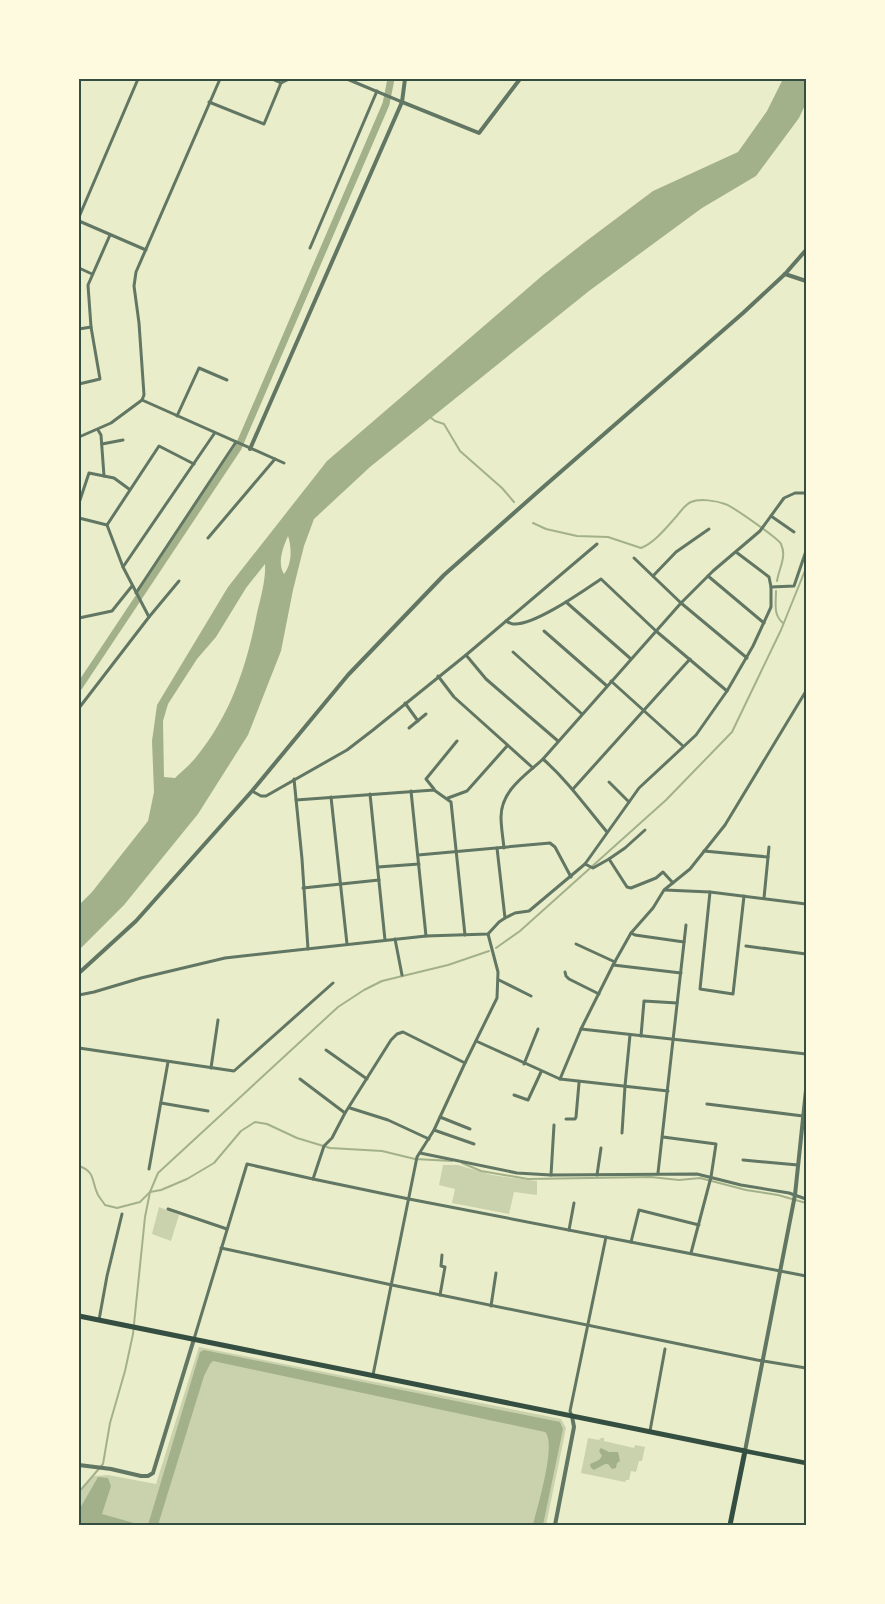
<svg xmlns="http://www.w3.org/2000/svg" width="885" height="1604" viewBox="0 0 885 1604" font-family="Helvetica,sans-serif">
	<rect width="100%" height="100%" fill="#e9edc9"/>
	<g fill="#cad2ad">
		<polygon points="443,1165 458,1165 492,1175 537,1181 537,1195 514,1192 509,1214 452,1203 455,1189 439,1185"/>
		<polygon points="159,1207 179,1215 171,1241 152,1234"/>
		<polygon points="199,1347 561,1419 566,1428 546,1525 79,1525 79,1494 93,1476 108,1475 156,1484"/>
		<polygon points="588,1438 599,1440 601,1438 604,1438 604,1441 634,1448 635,1445 645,1447 642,1461 639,1461 636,1472 631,1471 629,1480 626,1480 625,1482 581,1473"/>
	</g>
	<g fill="#a3b18a" fill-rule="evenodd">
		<path d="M783,79h23v24l-7,15 -43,58 -54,32 -113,83 -219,176 -56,52 -10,27 -11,44 -12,61 -33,84 -50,79 -74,91 -45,45v-45l13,-13 56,-71 6,-29 -2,-51 5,-36 71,-118 99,-126 216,-186 42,-33 68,-51 85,-39 29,-41zM288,536c4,12 4,28 -4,38 -7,-11 -1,-27 4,-38zM265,564c1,14 -4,33 -8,49 -10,52 -26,101 -60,143 -6,8 -15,15 -22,22l-11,-1 -1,-56 5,-17 29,-45 19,-22 30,-49z"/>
		<path d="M204,1350l356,72 3,7 -20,96h-10c4,-17 24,-82 12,-93l-332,-71 -3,3 -6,12 -46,149h-10l52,-173z"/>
		<polygon points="601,1448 609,1452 618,1452 620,1461 617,1463 616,1468 612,1469 608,1464 605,1464 594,1470 591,1468 590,1464 599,1460 602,1456 599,1451"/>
		<polygon points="98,1477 108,1478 111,1486 102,1514 141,1525 79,1525 79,1510"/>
	</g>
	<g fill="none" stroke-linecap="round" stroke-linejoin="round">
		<g stroke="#a3b18a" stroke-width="2">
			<polyline points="430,417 435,421 444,424 460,451 502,488 514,502"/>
			<path d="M533,523l13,6 31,7 31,1 33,11c13,-5 25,-20 34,-30 5,-5 9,-13 16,-16 9,-4 26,-1 34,2 7,2 54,35 56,40 6,13 -2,24 -4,37"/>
			<path d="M776,591c0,12 -3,24 7,32"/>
			<polyline points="496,948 520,931 666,800 732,732 781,630 806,568"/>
			<polyline points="462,1163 481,1171 528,1179 651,1177 679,1180 700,1178 746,1190 778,1195 806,1203"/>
			<path d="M79,1166c17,6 12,15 19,29 2,3 5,7 7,10l12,3 23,-6 10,-10 11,-2 26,-11 27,-16 27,-32 14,-9 12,2 30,14 33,10 52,3 33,8 37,2"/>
			<polyline points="79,1492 103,1464 110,1423 125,1371 133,1334 145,1217 150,1192 158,1173 338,1007 364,990 382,981 448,965 489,951"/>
		</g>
		<polyline stroke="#a3b18a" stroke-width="7" points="79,687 238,448 386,104 391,79"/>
		<g stroke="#617663" stroke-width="3">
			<polyline points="347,79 402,102"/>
			<polyline points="281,83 289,79"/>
			<polyline points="209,102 264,124 281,83 272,79"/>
			<polyline points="79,217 138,79"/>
			<polyline points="79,221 146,250"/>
			<polyline points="310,248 377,91"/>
			<polyline points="79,268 92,274"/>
			<polyline points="79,329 91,327 88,285 110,235"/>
			<polyline points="79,384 100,379 91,327"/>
			<polyline points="142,400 284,463"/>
			<polyline points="177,416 199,368 227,380"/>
			<polyline points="98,430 101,435 104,476"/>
			<polyline points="79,437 111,423 142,400 144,395 139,323 134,286 136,272 220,79"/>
			<polyline points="102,444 123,440"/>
			<polyline points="79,503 89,473 114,478 129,489"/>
			<polyline points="771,516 794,532"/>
			<polyline points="79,518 107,525 123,567 149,617"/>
			<polyline points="107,525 159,446 194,464"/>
			<polyline points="208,538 275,459"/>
			<polyline points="634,558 681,603 747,658"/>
			<polyline points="123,567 214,434"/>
			<polyline points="653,576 676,552 709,529"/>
			<polyline points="708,576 764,623"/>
			<polyline points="771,587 794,586 806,551"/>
			<polyline points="136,593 236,442"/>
			<polyline points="566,602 631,659"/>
			<polyline points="79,618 112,611 132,586"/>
			<path d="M506,621c2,1 5,3 7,3 21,2 70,-33 88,-45l55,52 71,60"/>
			<polyline points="544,631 607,686"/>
			<polyline points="513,652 582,714"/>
			<polyline points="466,655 486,679 558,741"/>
			<polyline points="438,676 454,697 533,768"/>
			<polyline points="611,681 683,746"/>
			<polyline points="405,703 418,721"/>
			<polyline points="79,708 149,617 179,581"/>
			<polyline points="409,728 426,714"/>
			<path d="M543,759c25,22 43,48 64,73"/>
			<polyline points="294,779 302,859 308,949"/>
			<polyline points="609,782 629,802"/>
			<polyline points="434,789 426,779 457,741"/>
			<polyline points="573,789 690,659"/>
			<polyline points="252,791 261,796 266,796 347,750 373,730 466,655 597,544"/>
			<polyline points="411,791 426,936"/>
			<polyline points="370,794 385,940"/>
			<polyline points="331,797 347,944"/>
			<polyline points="448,798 467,791 507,746"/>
			<polyline points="296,800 434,790 451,802 465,935"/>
			<path d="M504,848c-1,-10 -3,-21 -3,-31 0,-27 25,-42 42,-58l138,-156 32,-32 47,-40 24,-33 11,-5h11"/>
			<polyline points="704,851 768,857"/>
			<polyline points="418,855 550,843 555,847 571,877"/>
			<polyline points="609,859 625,848 645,830"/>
			<polyline points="585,864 593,868 609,859 627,887 631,888 656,878 663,872 673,883"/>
			<polyline points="378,867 419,864"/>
			<polyline points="303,888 379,880"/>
			<polyline points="665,890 710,892 806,904"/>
			<polyline points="710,892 700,989 733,994 744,896"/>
			<polyline points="764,898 769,847"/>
			<polyline points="505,918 515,913 529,911 585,864 639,788 696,735 727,691 753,646 771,607 771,587 769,577 736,552"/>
			<polyline points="631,933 635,935 684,942"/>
			<polyline points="395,939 402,975"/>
			<polyline points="576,944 615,962"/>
			<polyline points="746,946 806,954"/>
			<polyline points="613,965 681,973"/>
			<polyline points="565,972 566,976 569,979 599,994"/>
			<polyline points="499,980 531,996"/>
			<polyline points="79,995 94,992 141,978 225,958 426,936 488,934 499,922 505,918 497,848"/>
			<polyline points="581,1029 806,1054"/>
			<polyline points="641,1036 644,1001 677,1003"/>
			<polyline points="476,1041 560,1079 668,1091"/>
			<polyline points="79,1048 234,1071 333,983"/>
			<polyline points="326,1050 367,1079"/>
			<polyline points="524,1064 538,1029"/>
			<polyline points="211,1068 218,1020"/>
			<polyline points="300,1079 345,1113"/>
			<polyline points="560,1079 581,1029 613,965 631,933 653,908 664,890 690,869 725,825 806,691"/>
			<polyline points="514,1095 528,1100 541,1072"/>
			<polyline points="161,1103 208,1111"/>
			<polyline points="707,1104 803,1116"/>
			<polyline points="350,1108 388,1120 429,1139"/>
			<polyline points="440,1117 470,1129"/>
			<polyline points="566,1119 575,1119 576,1117 579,1083"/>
			<polyline points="434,1130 474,1144"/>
			<polyline points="622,1133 625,1086 630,1035"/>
			<polyline points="663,1137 716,1144 711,1177 691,1253"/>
			<polyline points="420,1153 517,1173 551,1175 697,1174 741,1185 789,1193 806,1199"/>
			<polyline points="743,1160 798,1165"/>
			<polyline points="149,1169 168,1062"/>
			<polyline points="658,1173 686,925"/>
			<polyline points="551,1175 554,1125"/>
			<polyline points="597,1175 601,1148"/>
			<polyline points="313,1179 324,1146 332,1138 345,1113 391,1040 397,1034 403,1032 465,1063"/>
			<polyline points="168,1209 227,1229"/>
			<polyline points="569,1230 574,1203"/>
			<polyline points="631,1242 639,1210 699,1225"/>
			<polyline points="221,1248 392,1285 757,1360 806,1368"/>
			<polyline points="440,1295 445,1267 441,1266 442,1255"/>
			<polyline points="491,1306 496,1273"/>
			<polyline points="99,1320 107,1276 122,1214"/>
			<polyline points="194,1339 247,1164 313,1179 409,1199 806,1276"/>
			<polyline points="373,1375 417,1157 434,1130 465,1063 497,998 498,972 488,934"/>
			<polyline points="572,1416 570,1411 606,1237"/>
			<polyline points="650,1431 665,1349"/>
		</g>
		<g stroke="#617663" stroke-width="4">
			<polyline points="402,102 479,133 520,79"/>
			<polyline points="785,274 806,281"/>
			<polyline points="250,449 402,102 405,79"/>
			<polyline points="79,973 136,921 252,791 348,675 444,575 541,489 743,313 785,274 806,250"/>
			<polyline points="745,1451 795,1195 806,1090"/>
			<polyline points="79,1465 111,1469 141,1476 148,1476 153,1473 194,1339"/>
			<polyline points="555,1525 574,1427 572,1416"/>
		</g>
		<polyline stroke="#344e41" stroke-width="4.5" points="745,1451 806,1463"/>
		<polyline stroke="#344e41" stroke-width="5" points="79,1316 745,1451 730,1525"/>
	</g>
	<rect width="885" height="1604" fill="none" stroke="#fefae0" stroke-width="160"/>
	<rect x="80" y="80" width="725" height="1444" fill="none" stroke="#344e41" stroke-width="2"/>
</svg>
